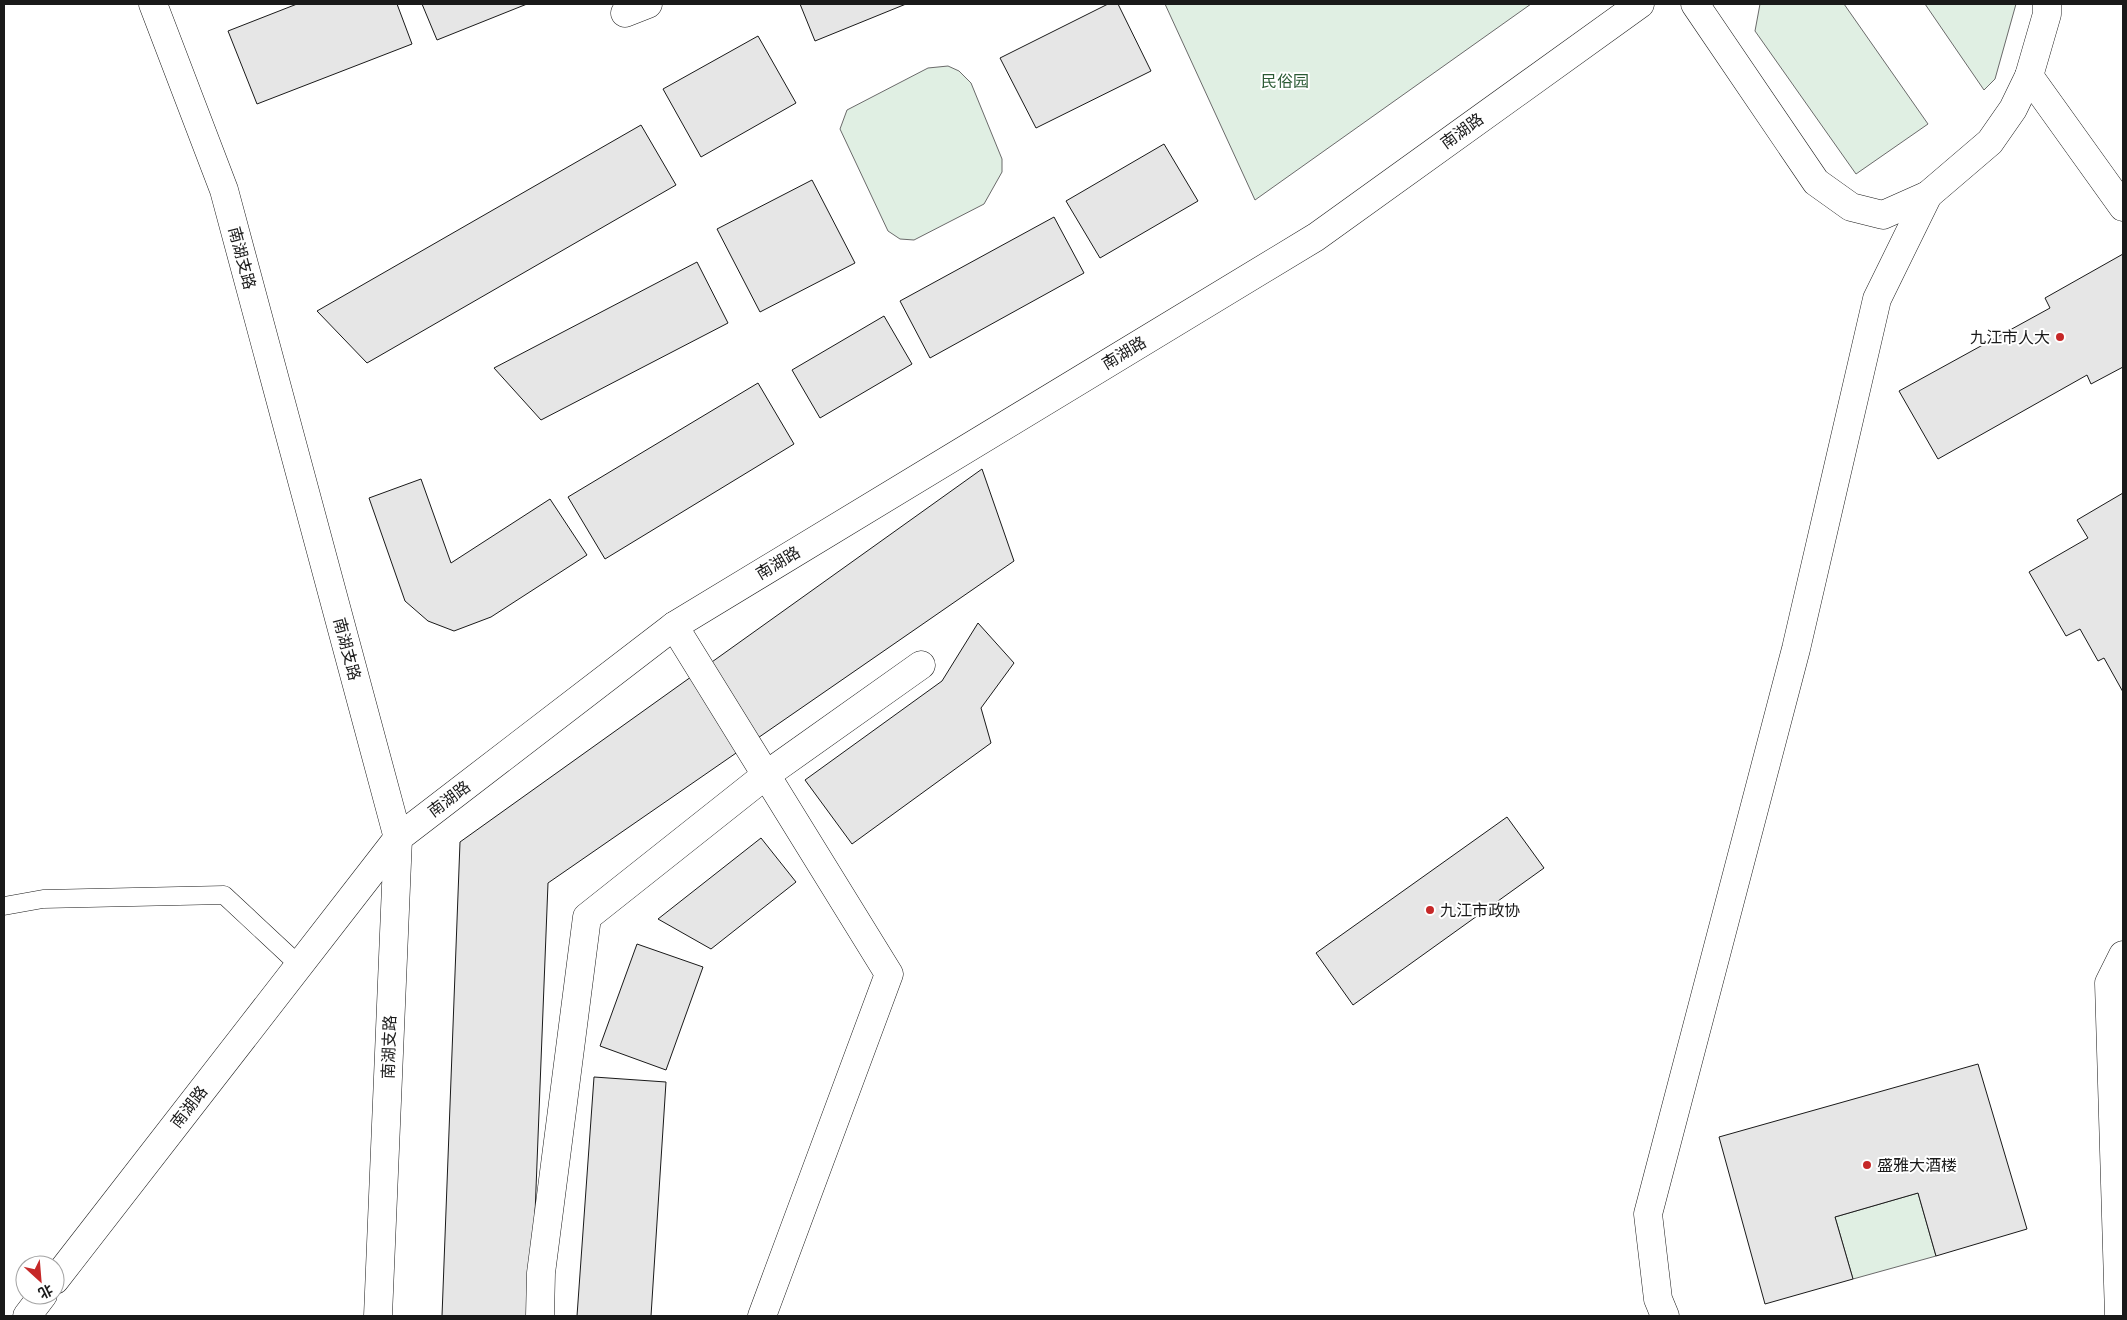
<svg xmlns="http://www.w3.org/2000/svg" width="2127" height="1320" viewBox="0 0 2127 1320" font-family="Montserrat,'Noto Sans SC',sans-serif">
	<rect width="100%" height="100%" fill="#fff"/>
	<g fill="#e0efe3" stroke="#6a6a6a">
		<polygon points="1165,4 1531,4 1255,200"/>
		<polygon points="1760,4 1844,4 1928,124 1856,174 1755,31"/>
		<polygon points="1925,4 2016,4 1995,79 1984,90"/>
		<polygon points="948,66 959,71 971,83 1002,159 1002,172 984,204 914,240 900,239 888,231 840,129 847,110 928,68"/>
		<polygon points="1918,1193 1936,1256 1853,1279 1835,1217"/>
	</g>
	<g fill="#e6e6e6" stroke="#1a1a1a">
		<polygon points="297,4 397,4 412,44 257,104 228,31"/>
		<polygon points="422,4 527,4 437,40"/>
		<polygon points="800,4 906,4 815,41"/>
		<polygon points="1108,4 1118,4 1151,71 1036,128 1000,58"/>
		<polygon points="758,36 796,103 701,157 663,89"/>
		<polygon points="641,125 676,185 367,363 317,311"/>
		<polygon points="1164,144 1198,201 1100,258 1066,201"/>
		<polygon points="812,180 855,263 760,312 717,229"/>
		<polygon points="1054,217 1084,273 930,358 900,301"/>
		<polygon points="2123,254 2123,367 2091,384 2087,375 1938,459 1899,391 2050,308 2045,298"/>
		<polygon points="697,262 728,323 541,420 494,368"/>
		<polygon points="884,316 912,364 820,418 792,370"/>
		<polygon points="758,383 794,444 605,559 568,497"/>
		<polygon points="982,469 1014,561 548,883 531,1316 442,1316 460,842"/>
		<polygon points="421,479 451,563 550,499 587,555 491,617 454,631 428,621 405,601 369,498"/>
		<polygon points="2123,493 2123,692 2104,658 2098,661 2080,629 2066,636 2029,572 2088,538 2077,520"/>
		<polygon points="978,623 1014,663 981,708 991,743 852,844 805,780 942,681"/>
		<polygon points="1507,817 1544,868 1353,1005 1316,953"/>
		<polygon points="761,838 796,882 711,949 658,919"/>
		<polygon points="637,944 703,967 666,1070 600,1046"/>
		<polygon points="1978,1064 2027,1229 1936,1256 1918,1193 1835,1217 1853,1279 1765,1304 1719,1137"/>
		<polygon points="594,1077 666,1082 651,1316 577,1316"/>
	</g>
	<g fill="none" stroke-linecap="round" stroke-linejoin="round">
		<g stroke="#1a1a1a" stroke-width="19">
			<polyline id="service" points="4,906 43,899 224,895 299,965"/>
		</g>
		<g stroke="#1a1a1a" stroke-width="29">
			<g id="minor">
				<polyline points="1695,4 1816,182 1851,207 1883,215 1928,195"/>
				<polyline points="625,13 648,4"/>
				<polyline points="2029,76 2123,207"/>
				<polyline points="674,626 889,974 762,1316"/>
				<polyline points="55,1280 398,838"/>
				<polyline points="27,1316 43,1295"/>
				<polyline points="540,1316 541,1273 587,917 766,775 921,665"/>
				<polyline points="1665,1316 1658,1299 1648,1214 1796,649 1877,299 1928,195 1990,142 2013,109 2029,76 2047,14 2047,4"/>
				<polyline points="2119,1316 2109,983 2123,955"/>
			</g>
		</g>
		<g stroke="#1a1a1a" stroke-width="29">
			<g id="tertiary">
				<polyline points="153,4 224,190 398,838 378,1316"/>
				<polyline points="398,838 674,626 1316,237 1640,4"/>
			</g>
		</g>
		<use href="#service" stroke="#fff" stroke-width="18"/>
		<use href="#minor" stroke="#fff" stroke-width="28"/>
		<use href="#tertiary" stroke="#fff" stroke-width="28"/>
	</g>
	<g fill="#c62828" stroke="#fff" stroke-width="2">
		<circle cx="2060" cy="337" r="5"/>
		<circle cx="1430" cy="910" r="5"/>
		<circle cx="1867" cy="1165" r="5"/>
	</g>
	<g text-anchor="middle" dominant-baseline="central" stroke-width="4" stroke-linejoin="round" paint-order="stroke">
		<g font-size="16" fill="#2b5a34" stroke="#fff">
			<text x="1285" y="81">民俗园</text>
		</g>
		<g font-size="16" fill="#1a1a1a" stroke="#fff">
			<text transform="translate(1462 131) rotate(-36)">南湖路</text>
			<text transform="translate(242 258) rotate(75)">南湖支路</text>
			<text transform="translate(1124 353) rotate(-31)">南湖路</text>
			<text transform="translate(778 563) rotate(-31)">南湖路</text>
			<text transform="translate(347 649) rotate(75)">南湖支路</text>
			<text transform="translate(449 799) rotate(-37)">南湖路</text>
			<text transform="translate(389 1047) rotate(-88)">南湖支路</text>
			<text transform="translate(189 1107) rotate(-52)">南湖路</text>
		</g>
		<g font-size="16" fill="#1a1a1a" stroke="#fff" text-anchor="start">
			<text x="2050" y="337" text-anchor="end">九江市人大</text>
			<text x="1440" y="910">九江市政协</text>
			<text x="1877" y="1165">盛雅大酒楼</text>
		</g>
	</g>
	<rect width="2127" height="1320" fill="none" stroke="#1a1a1a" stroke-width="10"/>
	<g transform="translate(40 1280) rotate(154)"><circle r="24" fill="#ffffff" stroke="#a3a3a3"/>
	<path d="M0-4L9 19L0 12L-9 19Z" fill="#c62828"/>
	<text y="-8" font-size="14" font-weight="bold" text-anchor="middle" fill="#1a1a1a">北</text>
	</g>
</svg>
